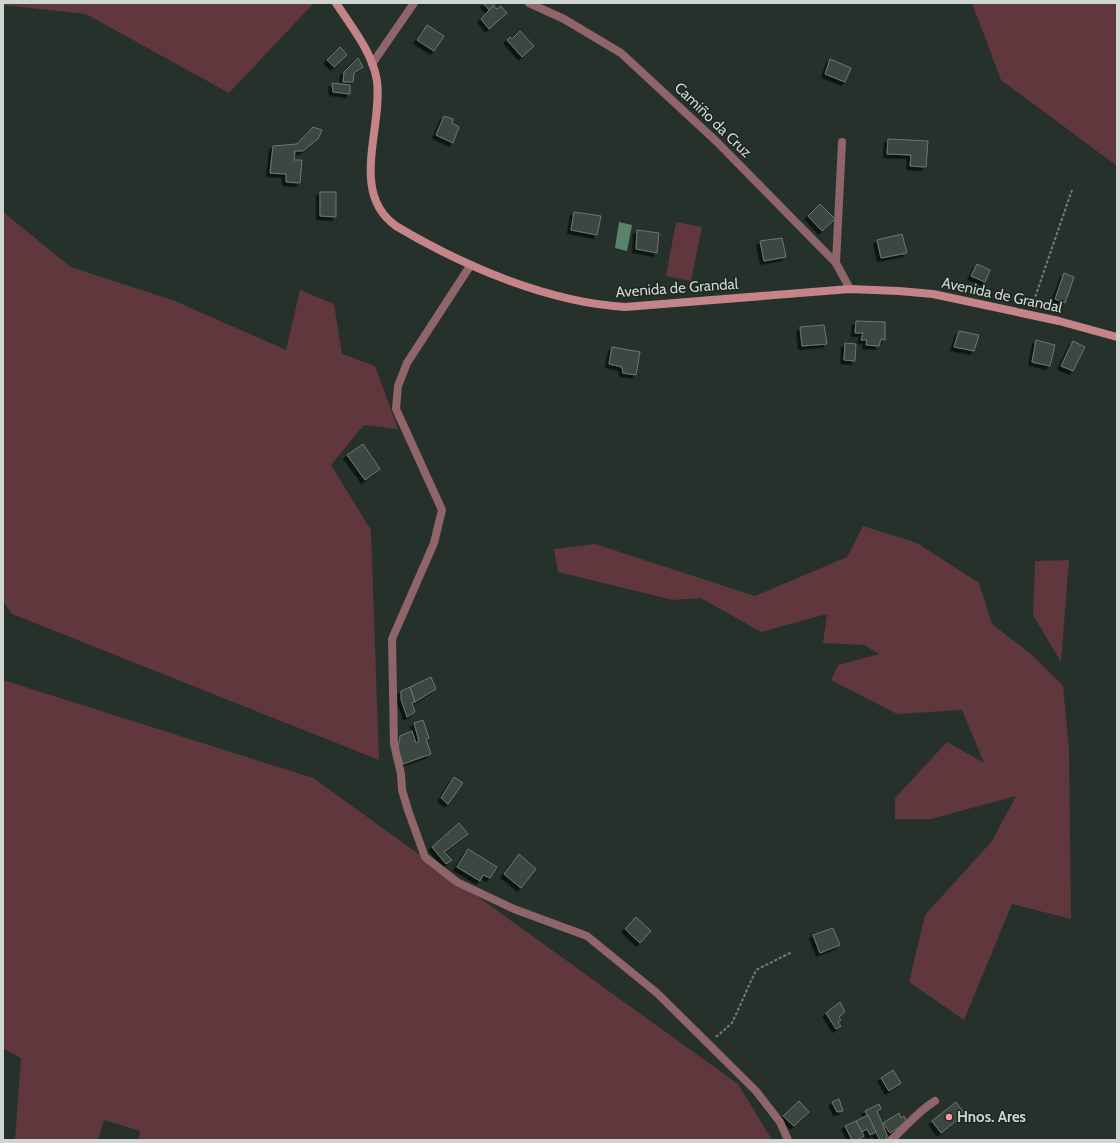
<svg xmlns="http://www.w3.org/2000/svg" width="1120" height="1143" viewBox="0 0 1120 1143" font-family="Cabin,sans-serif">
	<defs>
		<filter id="shadow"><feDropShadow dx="-3.5" dy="3.5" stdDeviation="0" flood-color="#0009"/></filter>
	</defs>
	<rect width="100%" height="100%" fill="#26312b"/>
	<g fill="#5f373c">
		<polygon points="3,3 314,3 229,93 86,14 3,5"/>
		<polygon points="972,3 1117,3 1117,166 1001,80"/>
		<polygon points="3,212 71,267 175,301 286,350 300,290 334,304 342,354 375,366 398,429 364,425 331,465 371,530 379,760 12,614 3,601"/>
		<polygon points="676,222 702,227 691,281 666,276"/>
		<polygon points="863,526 917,543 979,583 992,624 1031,654 1063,686 1069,748 1071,919 1012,904 964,1020 909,982 925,915 992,841 1016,796 931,819 895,819 895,798 947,742 984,763 962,710 897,714 831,680 838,665 879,654 864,645 823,643 827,614 761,632 701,598 673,600 558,572 554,549 595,544 755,596 847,557"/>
		<polygon points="1069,560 1061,662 1033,615 1035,561"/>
		<polygon points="3,680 313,778 738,1084 772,1140 139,1140 140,1131 104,1120 98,1140 15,1140 21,1058 3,1048"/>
	</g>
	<polygon fill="#5a856d" points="619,222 632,225 627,251 615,248"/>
	<g fill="#3b4640" stroke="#6c7871" filter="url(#shadow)">
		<polygon points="483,3 496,3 489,10"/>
		<polygon points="493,6 497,9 501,6 507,13 489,29 481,19"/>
		<polygon points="427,25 444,36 434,51 417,40"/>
		<polygon points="520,31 534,46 522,57 507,40 510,37 512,39"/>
		<polygon points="340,47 347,55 334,67 327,60"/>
		<polygon points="358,58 363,67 354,73 353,82 343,82 344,72"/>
		<polygon points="830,59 851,68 845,82 825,74"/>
		<polygon points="332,83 350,85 350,94 333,92"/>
		<polygon points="444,116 453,119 452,123 459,127 453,143 436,135"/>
		<polygon points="313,127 322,130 318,139 303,151 295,151 294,160 302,160 300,183 286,182 286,174 270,173 273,146 297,144"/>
		<polygon points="888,139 928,141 926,167 910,166 911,155 887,154"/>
		<polygon points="320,192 336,192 336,217 320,216"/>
		<polygon points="820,204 835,219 822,231 808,216"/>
		<polygon points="574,212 601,216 597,235 571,230"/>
		<polygon points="637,230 659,233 657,253 636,249"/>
		<polygon points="902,234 907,253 881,258 877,240"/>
		<polygon points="782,238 786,257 764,261 760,241"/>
		<polygon points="977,264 990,270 985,282 971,276"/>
		<polygon points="1064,273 1074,277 1065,303 1055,299"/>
		<polygon points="856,321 885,322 885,340 881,339 879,346 866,345 867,340 861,340 863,333 855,333"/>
		<polygon points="824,325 827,344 802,346 800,327"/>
		<polygon points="959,331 979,335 974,351 954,347"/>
		<polygon points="1036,340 1055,345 1050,366 1032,362"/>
		<polygon points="1073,341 1085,347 1073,371 1061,366"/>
		<polygon points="845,343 856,344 855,361 844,360"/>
		<polygon points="612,347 640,352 636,375 623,373 622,367 609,364"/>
		<polygon points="363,444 380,469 365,480 347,455"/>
		<polygon points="431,677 436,689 415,702 410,687"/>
		<polygon points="410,687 415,702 412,703 415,712 407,717 401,699 401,691"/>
		<polygon points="423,720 429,738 426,739 431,754 403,764 398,749 400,736 412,731 416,743 419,741 414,723"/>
		<polygon points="454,777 463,783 448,804 441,798"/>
		<polygon points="459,823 468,834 444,852 452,860 446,864 432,847"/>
		<polygon points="468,849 497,867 490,878 483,875 480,881 457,867"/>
		<polygon points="519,854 536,869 521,888 504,874"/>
		<polygon points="636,917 651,931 640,943 625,929"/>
		<polygon points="833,928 840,945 820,953 813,935"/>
		<polygon points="840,1002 845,1012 839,1017 841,1020 838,1022 841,1026 836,1029 826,1013"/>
		<polygon points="893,1070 901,1083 889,1091 881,1078"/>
		<polygon points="839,1099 843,1111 837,1112 832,1102"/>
		<polygon points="799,1101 809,1112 794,1126 783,1116"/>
		<polygon points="956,1102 965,1114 941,1133 932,1121"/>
		<polygon points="879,1104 881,1109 877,1111 887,1135 886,1140 880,1140 865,1111"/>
		<polygon points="899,1113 901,1118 904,1116 907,1122 890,1133 883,1123"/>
		<polygon points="868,1115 876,1132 870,1135 867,1129 862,1132 856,1121"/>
		<polygon points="856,1121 864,1136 857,1140 852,1140 845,1126"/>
	</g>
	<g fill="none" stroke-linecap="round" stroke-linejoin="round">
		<g stroke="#757e79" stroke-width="2" stroke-dasharray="3 2" stroke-linecap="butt">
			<polyline points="1032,306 1072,190"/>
			<polyline points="716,1037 732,1023 756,970 792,952"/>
		</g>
		<g stroke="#8f6569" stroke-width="8">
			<polyline points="529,3 564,19 621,53 716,141 836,263 850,289"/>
			<polyline points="372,64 414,3"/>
			<polyline points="836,263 842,142"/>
			<polyline points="470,266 407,363 398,386 396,409 442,510 434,543 392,639 394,744 401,774 402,790 409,813 425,857 457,882 514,909 587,936 657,993 756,1091 780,1122 788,1140"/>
			<path d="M891,1140c15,-13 27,-29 44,-39"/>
		</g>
		<path stroke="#c5838a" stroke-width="8" d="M336,3c15,23 37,50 41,78 6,47 -28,112 19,145 67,40 151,76 229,81l225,-18 49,2 34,3 126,27 58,16"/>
	</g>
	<circle fill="#f49aa4" stroke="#1d2721" stroke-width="1.5" cx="949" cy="1117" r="4"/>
	<g text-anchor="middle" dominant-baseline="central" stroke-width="3" stroke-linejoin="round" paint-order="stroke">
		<g font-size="15" fill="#cfd6d2" stroke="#1d2721">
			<text transform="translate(713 120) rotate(44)">Camiño da Cruz</text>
			<text transform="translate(677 288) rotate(-4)">Avenida de Grandal</text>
			<text transform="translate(1002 295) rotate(12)">Avenida de Grandal</text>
		</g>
		<g font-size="15" font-weight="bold" fill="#cfd6d2" stroke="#1d2721" text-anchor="start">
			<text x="957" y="1117">Hnos. Ares</text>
		</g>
	</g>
	<rect width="1120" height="1143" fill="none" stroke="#cfd6d2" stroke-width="8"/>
</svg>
